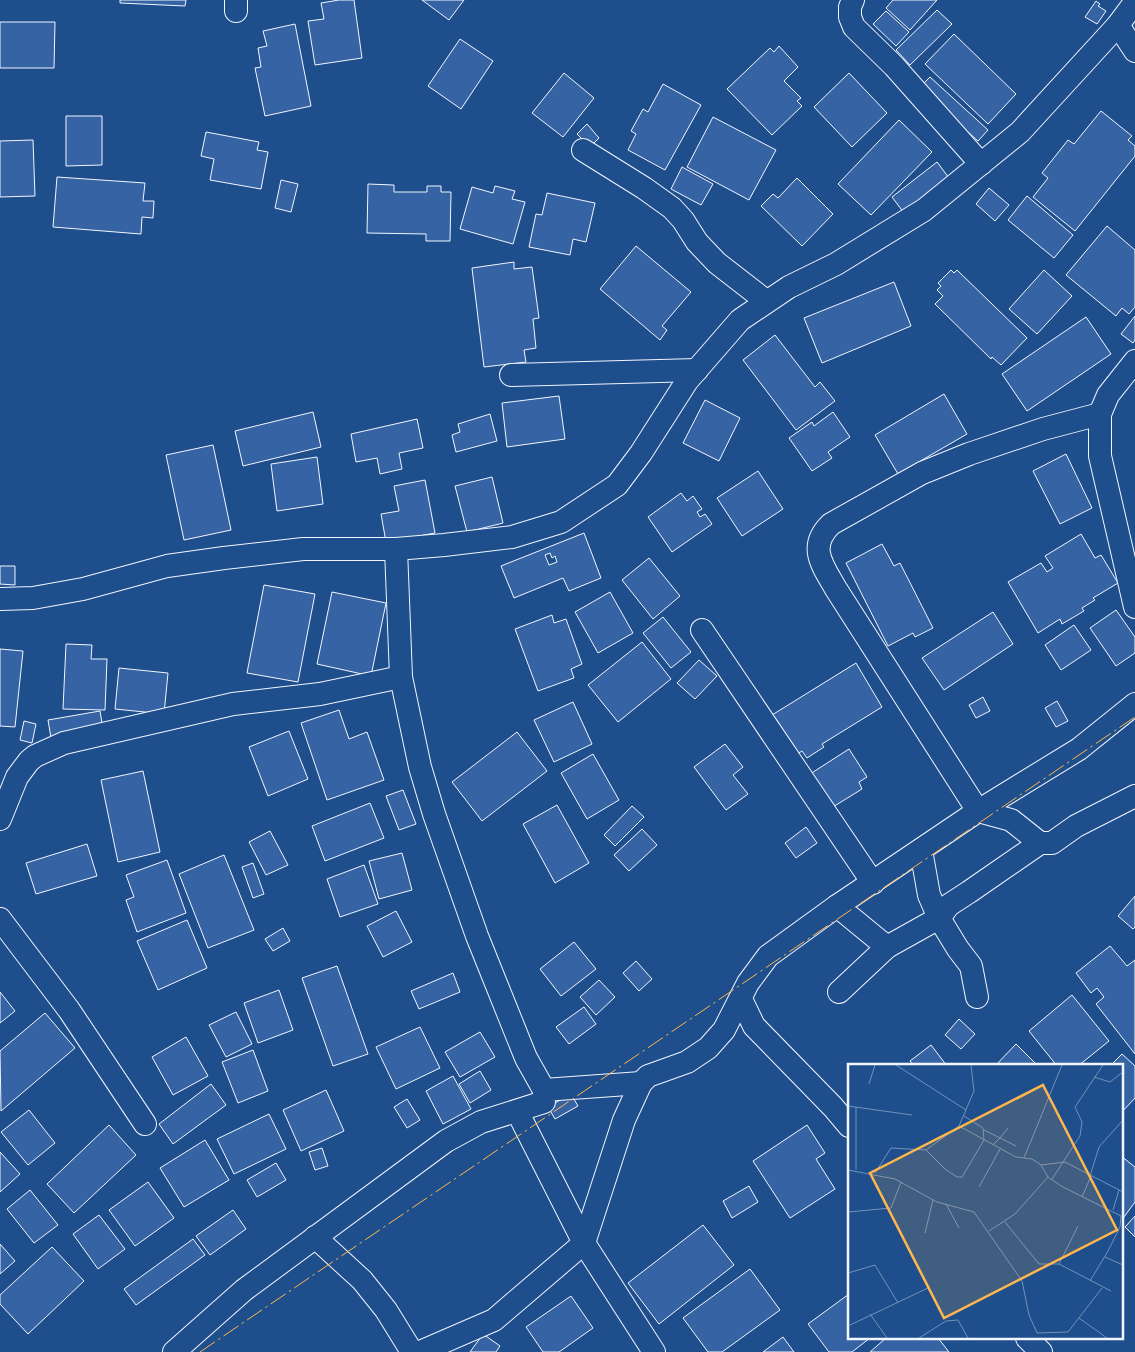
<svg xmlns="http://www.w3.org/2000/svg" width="1135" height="1352" viewBox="0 0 1135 1352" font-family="Merriweather,serif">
	<rect width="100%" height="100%" fill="#1f4e8c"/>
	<g fill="#3563a3" stroke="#f2f6ff" fill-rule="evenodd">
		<polygon points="120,0 186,0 185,6 120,3"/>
		<polygon points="339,0 354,0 362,58 315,65 308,21 324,19 321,3"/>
		<polygon points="422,0 464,0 449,20"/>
		<polygon points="893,0 937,0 910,30 886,8"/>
		<polygon points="1096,1 1100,4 1098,6 1106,11 1097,24 1085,17"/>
		<polygon points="937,10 952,24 910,65 896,50"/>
		<polygon points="886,11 909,32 896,46 873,24"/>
		<polygon points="0,22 55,22 54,68 0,68"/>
		<polygon points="295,24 311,106 265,116 255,68 261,67 258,48 267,46 263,31"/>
		<polygon points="954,34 1016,94 988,124 925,64"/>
		<polygon points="460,39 493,61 461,109 428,86"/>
		<polygon points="779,46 798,67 784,81 801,98 797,101 802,106 772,135 727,89 770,48 774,52"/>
		<polygon points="564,73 594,98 563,137 532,113"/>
		<polygon points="849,73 887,113 852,147 814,107"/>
		<polygon points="930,77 988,130 978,141 919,88"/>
		<polygon points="663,84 701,105 665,170 628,150 636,134 631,131 643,109 648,112"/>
		<polygon points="1101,111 1132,136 1128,140 1135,146 1135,156 1075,231 1033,197 1048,178 1042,173 1068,140 1074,144"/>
		<polygon points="66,116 102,116 102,165 66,166"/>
		<polygon points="713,117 776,150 749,200 687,167"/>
		<polygon points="899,120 932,152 871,215 838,184"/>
		<polygon points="587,124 599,138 590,147 577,134"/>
		<polygon points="206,132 259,142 257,150 268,152 261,189 210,180 214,159 201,156"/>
		<polygon points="33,140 35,196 0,197 0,141"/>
		<polygon points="937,162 949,178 904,213 892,197"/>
		<polygon points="682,167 713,184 701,205 671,189"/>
		<polygon points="57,177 145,183 143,201 154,201 153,218 142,217 141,234 53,227"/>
		<polygon points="797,178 833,214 802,246 761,206 773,194 778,198"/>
		<polygon points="281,180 298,184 291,212 275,208"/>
		<polygon points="368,184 394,185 394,192 427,192 427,186 441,186 441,192 451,192 450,241 426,241 426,234 367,233"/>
		<polygon points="495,186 515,191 512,199 525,202 513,244 460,229 472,187 493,193"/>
		<polygon points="989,188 1009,205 995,221 976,204"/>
		<polygon points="547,193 595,203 586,242 573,239 570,255 529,247 536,214 542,215"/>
		<polygon points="1027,196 1073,235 1054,258 1008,220"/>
		<polygon points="1107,226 1135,250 1135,307 1129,314 1122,308 1116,316 1066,275"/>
		<polygon points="636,246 691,292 662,326 667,330 660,340 600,289"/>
		<polygon points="514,262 514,269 532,267 539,318 533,319 536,348 524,350 526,362 484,367 472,268"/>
		<polygon points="951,270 954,273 957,270 1027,338 1001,365 992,357 991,359 935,304 943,296 937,290 941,286 938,283"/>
		<polygon points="1044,270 1072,296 1037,334 1009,309"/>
		<polygon points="894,282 911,326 822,363 804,318"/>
		<polygon points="1135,316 1135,340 1133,343 1121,334"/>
		<polygon points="1086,317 1111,354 1027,411 1002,374"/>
		<polygon points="775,335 815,387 820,382 835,401 796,430 743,360"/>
		<polygon points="944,394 967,434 898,474 875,435"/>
		<polygon points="559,396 565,439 507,447 502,403"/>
		<polygon points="705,400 740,418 719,461 683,443"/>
		<polygon points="313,412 321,447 243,466 235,431"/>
		<polygon points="833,412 850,437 828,452 832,458 812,471 789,438 812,422 814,426"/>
		<polygon points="490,414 497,441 456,452 452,435 460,432 458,424"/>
		<polygon points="417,419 423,448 399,453 402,469 380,474 377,458 356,462 351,434"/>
		<polygon points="213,445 231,530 184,540 166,455"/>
		<polygon points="1066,454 1092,508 1060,524 1033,471"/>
		<polygon points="317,457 323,504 277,511 271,464"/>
		<polygon points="758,471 783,509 742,536 717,498"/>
		<polygon points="492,477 503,523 467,532 455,486"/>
		<polygon points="425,480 435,533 386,542 381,514 399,511 394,486"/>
		<polygon points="681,493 687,501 693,496 702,509 697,512 700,517 705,514 712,524 672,552 648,517"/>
		<path d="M584,533l17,45 -32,13 -6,-13 -49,20 -13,-32zM550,553l2,5 3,-2 2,6 -8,3 -4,-10z"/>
		<polygon points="1081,534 1095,558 1101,555 1118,583 1093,598 1095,600 1082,608 1084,611 1062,624 1060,619 1038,633 1008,582 1041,563 1047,572 1053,568 1045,556"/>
		<polygon points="882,544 894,566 900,563 933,628 915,637 913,633 888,646 846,563"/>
		<polygon points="649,558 680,596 653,619 622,580"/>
		<polygon points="0,566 15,566 15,585 0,584"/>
		<polygon points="264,585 315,594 298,682 247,673"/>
		<polygon points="332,592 386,603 371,676 317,664"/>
		<polygon points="610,592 633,633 598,653 575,612"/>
		<polygon points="1116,610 1135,637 1135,653 1116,666 1090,628"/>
		<polygon points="993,612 1013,644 944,690 922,658"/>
		<polygon points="552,615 554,623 566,619 582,664 571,669 574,678 538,691 515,629"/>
		<polygon points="663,617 691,652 671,668 643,633"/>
		<polygon points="1074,625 1091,650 1061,670 1045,645"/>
		<polygon points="642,642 671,679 618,722 588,685"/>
		<polygon points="66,644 92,645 91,659 107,659 105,710 63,709"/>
		<polygon points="0,649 23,651 15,727 0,726"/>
		<polygon points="699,660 717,676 695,699 677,683"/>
		<polygon points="856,663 882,707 822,744 824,747 807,758 802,751 796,755 772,715"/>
		<polygon points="119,668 168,673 164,714 115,709"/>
		<polygon points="983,697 990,711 976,718 969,705"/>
		<polygon points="1057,701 1068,721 1056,727 1045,708"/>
		<polygon points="573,702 592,744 554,762 534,720"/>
		<polygon points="339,710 349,739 367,732 384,780 327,800 301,723"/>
		<polygon points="100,711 103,729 51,738 48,720"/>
		<polygon points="24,721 36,724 32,743 20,740"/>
		<polygon points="289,731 308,779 268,796 249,747"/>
		<polygon points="517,732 547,771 482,821 452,782"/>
		<polygon points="725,744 743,767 733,775 748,794 726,810 694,767"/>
		<polygon points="849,749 867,777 859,782 862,789 828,810 807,776"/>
		<polygon points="593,754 619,800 587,819 561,773"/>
		<polygon points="143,771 160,852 118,862 101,780"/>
		<polygon points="403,790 416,824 399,830 386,796"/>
		<polygon points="370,803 384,838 325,861 312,826"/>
		<polygon points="557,805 589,863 555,883 523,824"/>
		<polygon points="632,806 644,817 615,846 604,835"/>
		<polygon points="806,827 817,843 796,858 785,843"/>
		<polygon points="642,829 657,845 629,871 614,855"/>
		<polygon points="270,831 288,865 266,875 249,842"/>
		<polygon points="87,844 97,876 36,894 26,863"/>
		<polygon points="402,853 412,890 379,899 369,861"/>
		<polygon points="224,855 254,930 208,948 179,874"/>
		<polygon points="167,860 186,913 137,932 126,900 134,897 126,875"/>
		<polygon points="253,863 264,894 253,898 242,867"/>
		<polygon points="364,865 378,904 340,917 327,879"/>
		<polygon points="1135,896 1135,927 1133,929 1118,916"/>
		<polygon points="396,911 412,942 383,957 367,926"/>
		<polygon points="187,920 207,968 158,990 137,941"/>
		<polygon points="283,928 290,941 273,951 265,939"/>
		<polygon points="574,942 596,969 561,996 540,969"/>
		<polygon points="1110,946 1127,966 1135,960 1135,1054 1096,1004 1104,997 1097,988 1091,993 1076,973"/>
		<polygon points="636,961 652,979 639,991 623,973"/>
		<polygon points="337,966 368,1054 333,1066 302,978"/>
		<polygon points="453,973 460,992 419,1009 411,991"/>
		<polygon points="599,980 615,997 596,1015 580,997"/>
		<polygon points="279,990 293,1030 258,1043 244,1003"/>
		<polygon points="0,992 15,1011 0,1023"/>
		<polygon points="1072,995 1109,1041 1078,1066 1057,1066 1029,1031"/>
		<polygon points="584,1007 596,1024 569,1044 556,1027"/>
		<polygon points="236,1012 252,1044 226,1057 209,1025"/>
		<polygon points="45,1013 75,1048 1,1111 0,1051"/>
		<polygon points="959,1019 975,1034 961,1049 945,1035"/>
		<polygon points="420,1027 440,1068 396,1089 376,1047"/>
		<polygon points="480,1032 495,1057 460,1077 445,1052"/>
		<polygon points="186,1037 208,1076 173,1095 152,1057"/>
		<polygon points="1016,1044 1038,1066 995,1066"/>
		<polygon points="931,1045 947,1066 914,1066 910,1061"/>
		<polygon points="253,1050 268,1091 238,1103 222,1062"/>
		<polygon points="1122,1054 1135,1066 1135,1098 1121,1113 1121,1066 1110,1066"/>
		<polygon points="480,1071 491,1090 470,1103 459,1084"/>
		<polygon points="453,1076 471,1109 443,1124 426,1091"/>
		<polygon points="211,1084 226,1105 173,1144 159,1124"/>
		<polygon points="326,1090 344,1131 301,1151 283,1110"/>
		<polygon points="571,1094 578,1106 555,1119 548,1107"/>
		<polygon points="407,1099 420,1120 407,1128 394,1107"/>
		<polygon points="29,1110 55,1143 28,1165 1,1132"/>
		<polygon points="269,1114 286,1149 234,1174 217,1139"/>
		<polygon points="109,1125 136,1155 74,1213 47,1184"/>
		<polygon points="807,1125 825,1153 816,1159 835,1189 790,1218 753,1161"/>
		<polygon points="205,1140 229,1180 184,1207 160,1168"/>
		<polygon points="322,1148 328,1166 315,1170 309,1152"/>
		<polygon points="0,1152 20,1174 0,1192"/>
		<polygon points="1121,1156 1135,1167 1135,1202 1121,1221"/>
		<polygon points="276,1163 286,1180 257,1197 247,1180"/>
		<polygon points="148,1182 174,1218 135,1246 109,1210"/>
		<polygon points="749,1186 758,1202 732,1218 723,1201"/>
		<polygon points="30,1190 58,1225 34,1243 7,1209"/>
		<polygon points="233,1210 246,1229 210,1255 196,1236"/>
		<polygon points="99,1215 125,1249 98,1269 73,1234"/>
		<polygon points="1135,1216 1135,1237 1125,1227"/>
		<polygon points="703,1225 734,1265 659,1324 628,1283"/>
		<polygon points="193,1239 205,1255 136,1305 124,1289"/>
		<polygon points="0,1244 15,1261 0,1274"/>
		<polygon points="52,1247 84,1281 28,1334 0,1304 0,1295"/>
		<polygon points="750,1269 780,1310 722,1352 708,1352 683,1318"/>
		<polygon points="849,1294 849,1338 870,1338 852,1352 829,1352 808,1324"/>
		<polygon points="571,1296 593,1328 559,1352 543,1352 526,1327"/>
		<polygon points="483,1334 500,1346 496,1352 470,1352"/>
		<polygon points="783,1337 794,1352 763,1352"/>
		<polygon points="886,1338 938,1338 949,1352 870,1352"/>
	</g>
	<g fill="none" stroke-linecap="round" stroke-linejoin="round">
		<g stroke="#f2f6ff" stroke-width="24">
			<g id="street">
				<polyline points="236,0 236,11"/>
				<polyline points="853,0 850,7 850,17 854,27 894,66 981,164"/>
				<polyline points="1118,25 1135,51"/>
				<polyline points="583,150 644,188 672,208 683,220 697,242 717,263 766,301"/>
				<polyline points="1135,361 1108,395 1100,414 1100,456 1135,607"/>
				<polyline points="511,375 697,370"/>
				<path d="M1100,414l-57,15 -74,25 -47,19 -91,51c-24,23 -8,42 5,65l142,222 33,9 29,23h12l24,-17 59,-30"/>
				<polyline points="396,549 401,677 420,767 434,814 477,936 526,1058 544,1090"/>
				<polyline points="0,599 33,598 83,589 167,566 224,558 303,549 396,549 444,545 512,537 561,522 617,485 641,453 687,381 740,320 789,287 836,264 924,210 1020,132 1118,25 1135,2"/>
				<polyline points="702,630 873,883"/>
				<polyline points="0,819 17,777 29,761 35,756 64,743 233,704 320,694 401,677"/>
				<polyline points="921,850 929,895 939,918 949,905 969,892 1040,843"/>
				<polyline points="837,906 887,947"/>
				<polyline points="0,919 69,1010 145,1124"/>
				<polyline points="839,992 887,947 939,918 958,949 971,966 977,997"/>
				<polyline points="741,999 754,1026 833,1107 849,1126"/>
				<polyline points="517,1111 584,1243 654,1352"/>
				<polyline points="315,1237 362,1280 386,1310 412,1352"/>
				<polyline points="1027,1338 1041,1352"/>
				<polyline points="174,1352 244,1290 446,1141 481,1122 544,1102 544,1090 641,1083"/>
				<polyline points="420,1352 494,1320 584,1243 624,1120 641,1083 648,1076 687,1062 708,1048 724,1030 748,983 768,956 837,906 978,811 1079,749 1135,704"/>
			</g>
		</g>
		<use href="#street" stroke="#1f4e8c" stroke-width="22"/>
		<polyline stroke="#ffb74d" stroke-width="1" stroke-dasharray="18 4 2.5 4" stroke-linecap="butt" points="200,1352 1135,717"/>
	</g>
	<g transform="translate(848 1064)">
		<rect width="275" height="275" fill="#1f4e8c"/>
		<path fill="none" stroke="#7391ba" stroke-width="1" d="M48,1l70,45M246,13l16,5 13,-10M21,20l6,-19M0,42l64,9M8,43v63M111,62l15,-35 -3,-26M160,64l-8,10 16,8M136,66l16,8 -7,7M78,86l19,19 12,8h5l22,-37 -1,-12 -19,-12M176,94l38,-93M193,101l7,12 13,9 60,30 -1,11 -12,24 -18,30M0,106l47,9 42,23 37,10 48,69 7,34 8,18 31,-1 34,-44M27,109l16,-25 35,2 33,-24 57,31 16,2 9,6 24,-3 58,30M242,112l9,-29 24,-27M204,115l28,-43 2,-14 -7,-15 28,-42M131,123l21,-38M234,133l9,-21M98,140l13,24M265,146l6,-20M0,148l43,-4 10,-26M157,158l34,42h20l52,27M141,167l26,-17 33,-37M77,169l8,-33M257,193l18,8M211,200l19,-38M0,209l27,-8 23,38M22,250l17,24M231,254l28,20M0,262l82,-39M71,274l27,-17 12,-1 10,18"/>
		<path fill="#ffb74d" fill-opacity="0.15" stroke="#ffb74d" stroke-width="2.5" d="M195,21l74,145 -173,88 -74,-145z"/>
		<rect width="275" height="275" fill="none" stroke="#f2f6ff" stroke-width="2.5"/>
	</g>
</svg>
